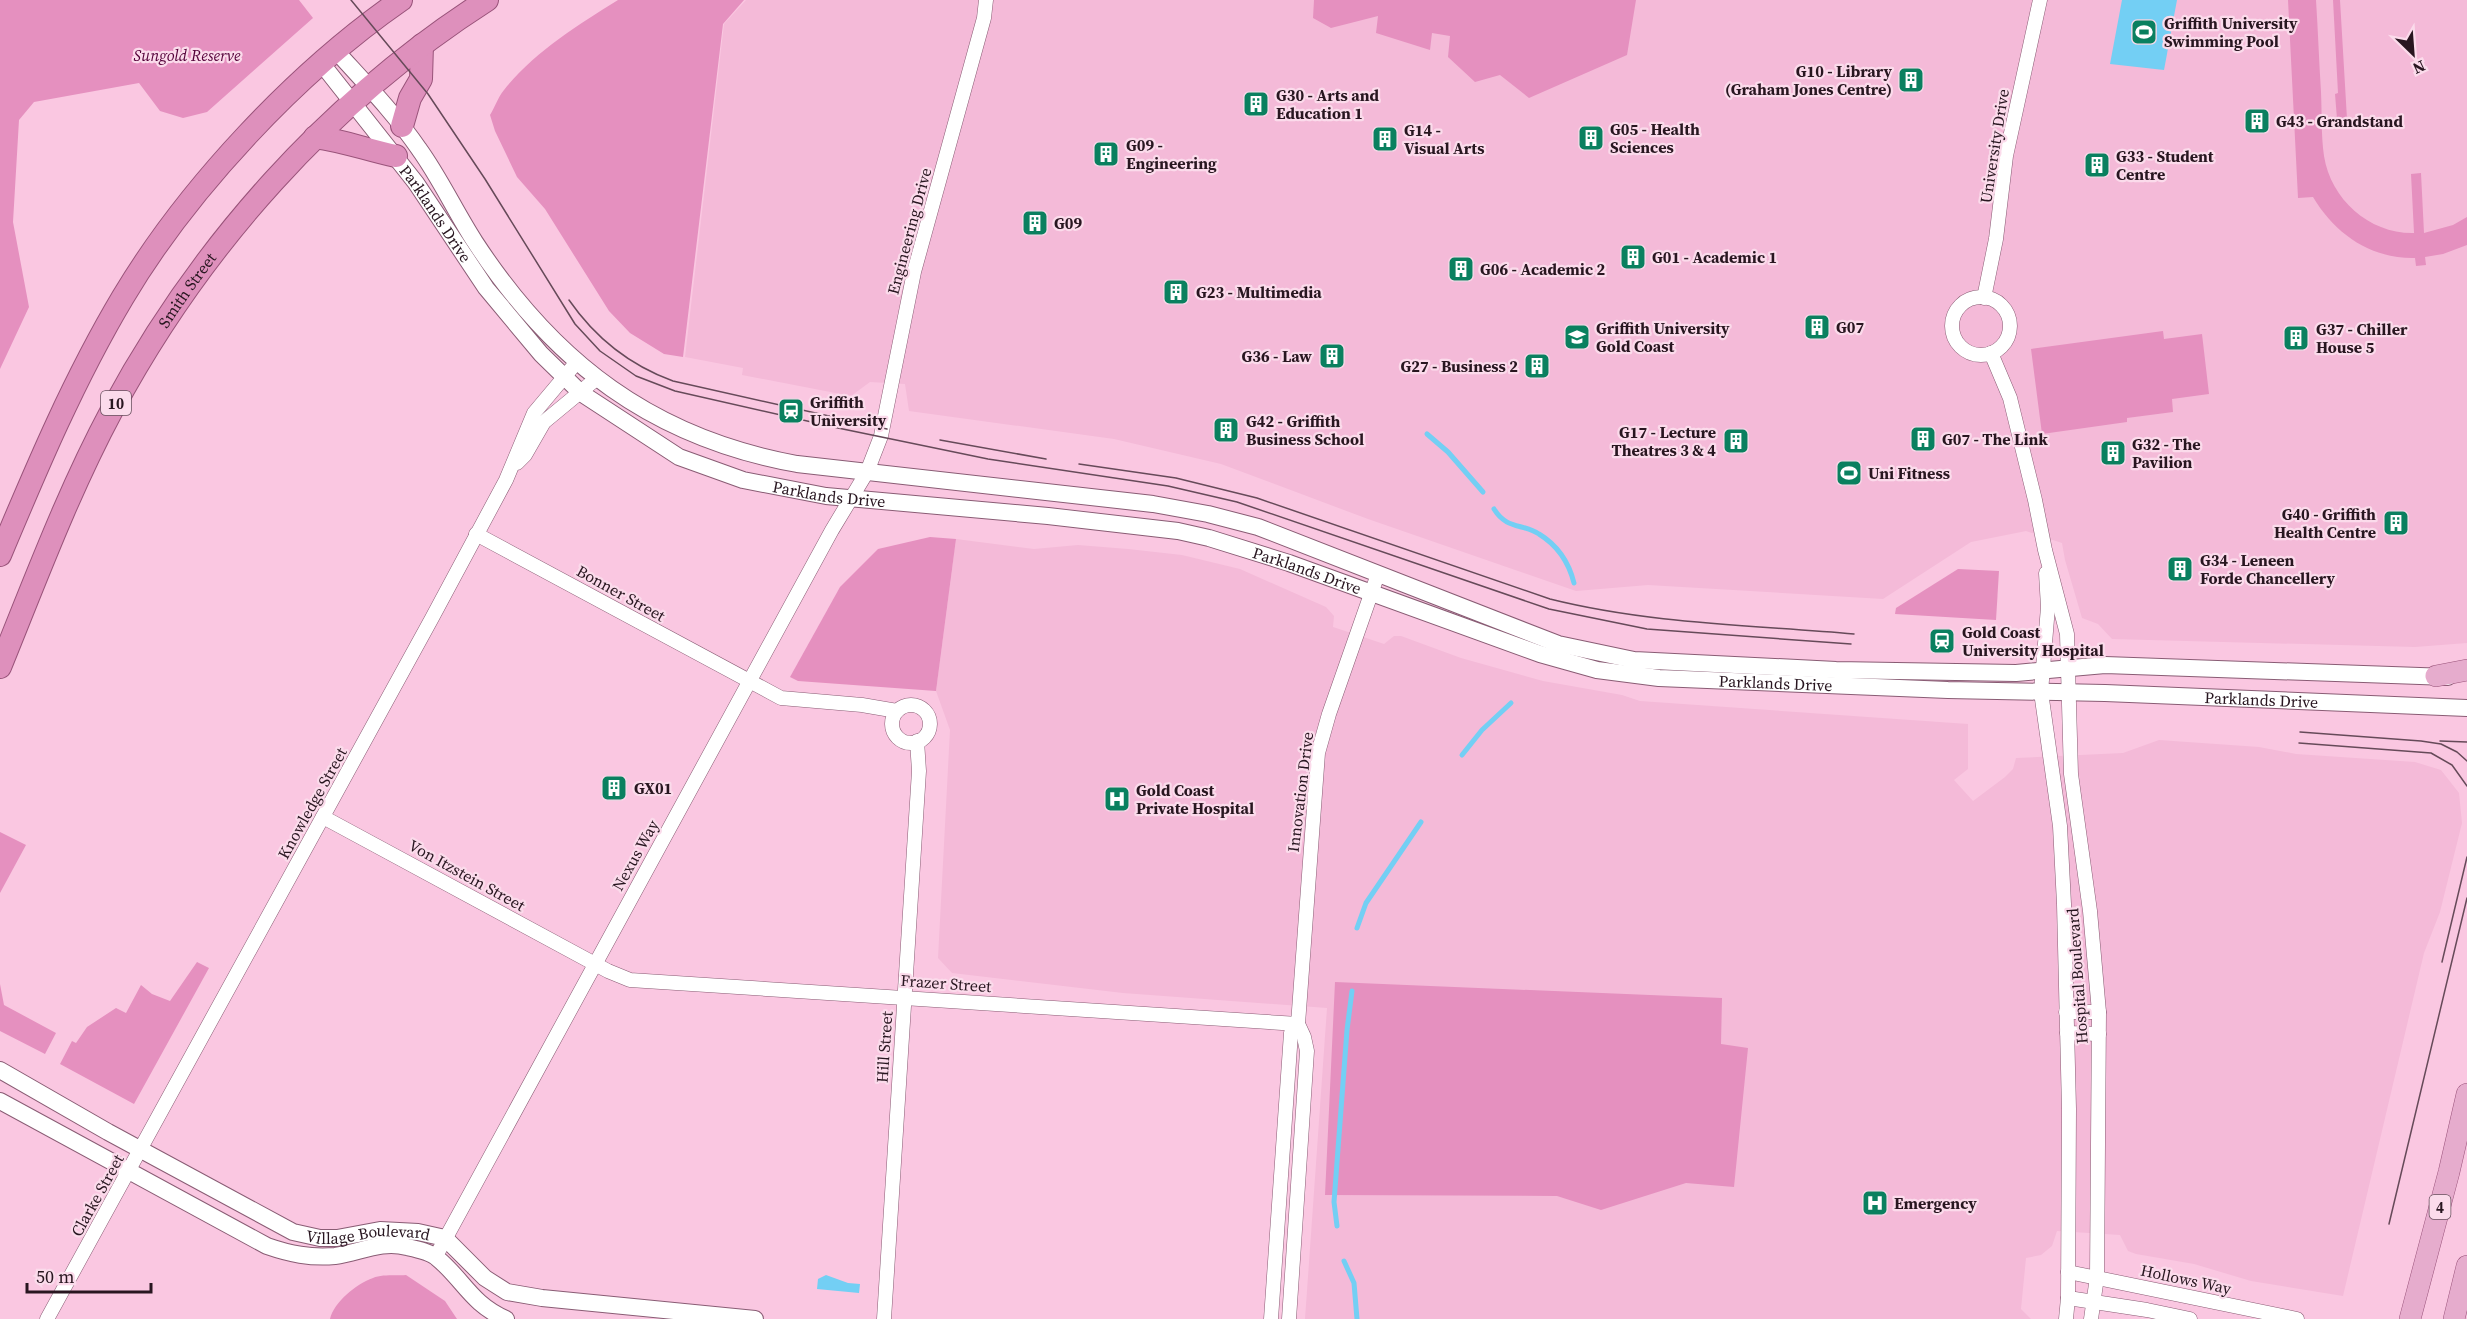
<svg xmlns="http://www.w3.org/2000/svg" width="2467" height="1319" viewBox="0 0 2467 1319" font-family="'Source Serif 4',serif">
	<rect width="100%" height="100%" fill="#fac7e1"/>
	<g fill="#f4bad8">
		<polygon points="746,0 2467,0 2467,643 2415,647 2112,639 2098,624 2082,618 2065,560 2062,543 2026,531 1971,542 1883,599 1648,585 1576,591 1368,519 1221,464 1114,439 909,411 905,384 870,382 851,396 742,375 743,368 685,357 724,24"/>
		<polygon points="956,539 1034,549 1078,545 1128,549 1182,555 1240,569 1326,607 1334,616 1333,627 1384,644 1394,636 1401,636 1461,658 1543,681 1622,695 1640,701 1968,724 1968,769 1954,780 1973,801 2005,777 2013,769 2016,758 2123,753 2159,740 2259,747 2296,754 2415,762 2441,770 2459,793 2462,823 2440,912 2424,953 2343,1296 2251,1281 2194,1264 2136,1254 2128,1251 2120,1235 2057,1231 2052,1246 2041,1255 2026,1258 2021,1309 2031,1319 1305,1319 1327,1008 1123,993 952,973 938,958 950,730 936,691"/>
	</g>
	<g fill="#e590bf">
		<polygon points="0,0 299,0 313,18 207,112 183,118 160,111 139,83 34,102 19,120 13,222 29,307 0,369"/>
		<path d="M618,0h126l-21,24 -40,333 -19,-3 -34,-21 -21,-22 -64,-102 -28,-32 -22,-46 -5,-16c5,-8 8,-18 14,-25 29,-37 74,-65 114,-90z"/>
		<polygon points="1314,0 1636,0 1627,55 1529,98 1500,75 1475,82 1448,57 1450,36 1432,33 1430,50 1376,33 1378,16 1331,28 1313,18"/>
		<path d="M2288,0h28c2,31 3,61 5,92 1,21 0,43 3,64 7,44 46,78 90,77l-3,-59 10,-1 3,60 29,-8 14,-8v28l-24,9 -18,3 1,8 -10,1 -1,-8c-44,1 -80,-24 -102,-61l-15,1z"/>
		<polygon points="2333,0 2340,0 2347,119 2337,119 2335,94 2338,93"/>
		<polygon points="2163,331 2164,339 2202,334 2209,394 2172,399 2173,412 2127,418 2127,422 2042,434 2031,349"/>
		<polygon points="930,537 956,539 936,691 798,681 790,677 840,587 878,549"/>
		<polygon points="1958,569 1999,571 1996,620 1895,614 1896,608"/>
		<polygon points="0,832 26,845 0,893"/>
		<polygon points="197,962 209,968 134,1104 60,1064 72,1041 76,1043 87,1027 116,1008 126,1013 141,985 152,994 170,1001"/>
		<polygon points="1335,982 1722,998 1721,1044 1748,1048 1734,1187 1686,1183 1601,1210 1557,1196 1325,1195"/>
		<polygon points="0,984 4,1005 56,1033 45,1054 0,1031"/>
		<path d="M406,1275l39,26 12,18h-127c4,-17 26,-35 43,-41 9,-4 23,-2 33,-3z"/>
	</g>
	<g fill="#73cff4">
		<polygon points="2122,0 2177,0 2164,70 2110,64"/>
		<polygon points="826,1275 848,1283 860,1284 859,1293 817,1289 818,1279"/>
	</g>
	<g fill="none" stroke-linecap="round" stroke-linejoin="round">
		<g stroke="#73cff4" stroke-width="5">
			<polyline points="1427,434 1448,452 1483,492"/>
			<path d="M1494,509c13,21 28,14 45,25 18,11 30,29 35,49"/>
			<polyline points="1462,755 1482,730 1511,703"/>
			<polyline points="1357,928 1366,903 1421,822"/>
			<polyline points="1337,1226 1334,1202 1347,1030 1352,991"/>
			<polyline points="1344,1261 1354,1283 1357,1319"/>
		</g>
		<g stroke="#895c74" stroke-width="15">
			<g id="minor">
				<circle cx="1981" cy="326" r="29"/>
				<polyline points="1984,298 1996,239 2006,156 2040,0"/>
				<polyline points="1991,353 2010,398 2035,500 2045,550 2067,634 2071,774 2090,911 2099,1012 2097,1277 2091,1319"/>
				<polyline points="517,463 525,455 544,422 596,379"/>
				<polyline points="476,534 781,698 862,705 897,711"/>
				<polyline points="2046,573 2048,607 2041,692 2060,826 2064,904 2069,1109 2068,1298 2066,1319"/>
				<circle cx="911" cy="724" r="19"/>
				<polyline points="323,817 608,971 630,980 1298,1024"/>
				<polyline points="2066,1012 2099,1012"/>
				<polyline points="2067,1033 2099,1034"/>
				<polyline points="436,1256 832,530 867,472 881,436 914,272 984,18 986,0"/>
				<polyline points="2068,1272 2297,1319"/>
				<polyline points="2068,1298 2147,1310 2190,1319"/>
				<polyline points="47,1319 432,618 506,480 534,413 576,363"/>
				<polyline points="884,1319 919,771 917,741"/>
				<polyline points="1271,1319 1291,1033 1298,1024"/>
				<polyline points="1289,1319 1307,1051 1304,1037 1298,1024 1318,753 1329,714 1378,574"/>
			</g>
		</g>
		<g stroke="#895c74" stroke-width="18">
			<g id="tertiary">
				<path d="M337,52c28,31 58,62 82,97 21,29 36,62 56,93 79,121 178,196 322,222l356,40 55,10 50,13 300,117 76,16 202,10 180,3 89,-8 343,12"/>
				<path id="s1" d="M322,64l94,119 70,105 55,66 40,39 98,64 64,23 83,16 222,20 130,15 31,7 80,25 251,91 57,16 62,8 289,12 157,3 362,15"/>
				<path id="s2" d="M0,1070l108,62 185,100 27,6h17l43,-8 38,2 27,6 40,40 22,14 35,6 213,21"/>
				<path d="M0,1101l267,145c23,8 43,12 68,10 24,-3 46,-16 72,-9 9,2 24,5 30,11 26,21 34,46 69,61"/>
			</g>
		</g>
		<g stroke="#99537a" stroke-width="22">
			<g id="primary">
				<polyline points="2436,676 2467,670"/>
				<polyline points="2410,1319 2449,1172 2467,1094"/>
				<polyline points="2454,1319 2467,1266"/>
			</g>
		</g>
		<g stroke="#99537a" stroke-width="24">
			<g id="trunk">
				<polyline points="402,126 410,98 421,79 422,45"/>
				<path d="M315,137c30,4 52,13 81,19"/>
				<path d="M0,555c37,-88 74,-176 123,-258 65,-109 174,-225 278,-297"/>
				<path id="s3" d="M0,667c35,-86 68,-175 112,-257 88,-164 217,-309 375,-410"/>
			</g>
		</g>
		<use href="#minor" stroke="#fff" stroke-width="14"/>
		<use href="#tertiary" stroke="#fff" stroke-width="16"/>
		<use href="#primary" stroke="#e6accd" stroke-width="21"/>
		<use href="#trunk" stroke="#de90bc" stroke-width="22"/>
		<g stroke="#664a59" stroke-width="1.5">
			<polyline points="351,0 428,94 485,179 575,324 600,351 636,376 675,391 838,428 988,459 1168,486 1237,502 1549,609 1647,629 1851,644"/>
			<path d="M569,300c27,39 60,65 104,81l214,48"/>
			<polyline points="940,440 1046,459"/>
			<path d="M1079,464l97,14 81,20 293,101c100,25 202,26 304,35"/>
			<polyline points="2300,732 2421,741 2441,744 2457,752 2467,761"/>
			<polyline points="2440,741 2467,742"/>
			<polyline points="2299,743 2431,753 2452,765 2467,786"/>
			<polyline points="2442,962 2467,857"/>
			<polyline points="2389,1224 2467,898"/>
		</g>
	</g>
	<defs>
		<g id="stadium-square" transform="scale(1.35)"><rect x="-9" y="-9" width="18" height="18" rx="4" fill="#0a805f" stroke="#fbdbeb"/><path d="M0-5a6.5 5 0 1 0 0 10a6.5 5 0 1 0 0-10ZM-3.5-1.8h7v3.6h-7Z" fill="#fff"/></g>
		<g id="building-square" transform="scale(1.35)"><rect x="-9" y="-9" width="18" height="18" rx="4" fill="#0a805f" stroke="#fbdbeb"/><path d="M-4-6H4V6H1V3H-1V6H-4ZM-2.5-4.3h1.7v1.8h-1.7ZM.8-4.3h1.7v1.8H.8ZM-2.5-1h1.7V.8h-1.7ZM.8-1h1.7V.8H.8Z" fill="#fff"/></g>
		<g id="university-square" transform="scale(1.35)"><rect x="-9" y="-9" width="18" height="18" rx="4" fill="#0a805f" stroke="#fbdbeb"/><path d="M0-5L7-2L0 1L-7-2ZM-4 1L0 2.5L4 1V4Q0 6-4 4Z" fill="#fff"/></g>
		<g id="station-square" transform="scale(1.35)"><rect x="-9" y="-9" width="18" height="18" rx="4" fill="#0a805f" stroke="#fbdbeb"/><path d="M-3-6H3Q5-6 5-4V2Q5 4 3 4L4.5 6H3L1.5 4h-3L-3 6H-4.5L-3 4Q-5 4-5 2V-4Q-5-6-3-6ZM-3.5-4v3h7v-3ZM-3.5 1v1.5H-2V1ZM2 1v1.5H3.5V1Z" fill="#fff"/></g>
		<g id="hospital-square" transform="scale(1.35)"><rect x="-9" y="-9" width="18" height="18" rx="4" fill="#0a805f" stroke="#fbdbeb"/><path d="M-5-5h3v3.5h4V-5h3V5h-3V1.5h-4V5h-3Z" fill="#fff"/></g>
	</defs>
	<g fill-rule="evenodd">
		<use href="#stadium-square" x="2144" y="32"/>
		<use href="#building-square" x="1911" y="80"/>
		<use href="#building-square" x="1256" y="104"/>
		<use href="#building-square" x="2257" y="121"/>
		<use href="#building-square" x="1591" y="138"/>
		<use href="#building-square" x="1385" y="139"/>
		<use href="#building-square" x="1106" y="154"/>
		<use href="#building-square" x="2097" y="165"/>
		<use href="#building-square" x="1035" y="223"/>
		<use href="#building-square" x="1633" y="257"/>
		<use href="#building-square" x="1461" y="269"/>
		<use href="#building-square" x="1176" y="292"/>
		<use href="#building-square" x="1817" y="327"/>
		<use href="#university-square" x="1577" y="337"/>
		<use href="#building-square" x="2296" y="338"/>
		<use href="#building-square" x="1332" y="356"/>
		<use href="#building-square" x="1537" y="366"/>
		<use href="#station-square" x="791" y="411"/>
		<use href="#building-square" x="1226" y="430"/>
		<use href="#building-square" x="1923" y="439"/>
		<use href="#building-square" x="1736" y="441"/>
		<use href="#building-square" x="2113" y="453"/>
		<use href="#stadium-square" x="1849" y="473"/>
		<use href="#building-square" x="2396" y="523"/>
		<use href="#building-square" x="2180" y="569"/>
		<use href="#station-square" x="1942" y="641"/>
		<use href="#building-square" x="614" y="788"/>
		<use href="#hospital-square" x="1117" y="799"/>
		<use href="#hospital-square" x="1875" y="1203"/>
	</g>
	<g text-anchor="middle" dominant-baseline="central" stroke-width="4.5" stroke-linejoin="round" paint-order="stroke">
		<g fill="#fbdbeb" stroke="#67515d" stroke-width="1.5">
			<rect x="101" y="391" width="30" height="24" rx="4.5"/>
			<rect x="2429.5" y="1195" width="21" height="24" rx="4.5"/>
		</g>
		<g font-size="15" font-weight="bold" fill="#281620">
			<text x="116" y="403">10</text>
			<text x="2440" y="1207">4</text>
		</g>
		<g font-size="16" font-weight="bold" fill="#281620" stroke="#fbdbeb" text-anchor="start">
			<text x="2164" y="23">Griffith University<tspan x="2164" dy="18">Swimming Pool</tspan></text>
			<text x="1892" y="71" text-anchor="end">G10 - Library<tspan x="1892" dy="18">(Graham Jones Centre)</tspan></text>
			<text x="1276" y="95">G30 - Arts and<tspan x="1276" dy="18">Education 1</tspan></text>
			<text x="2276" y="121">G43 - Grandstand</text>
			<text x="1610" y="129">G05 - Health<tspan x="1610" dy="18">Sciences</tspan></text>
			<text x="1404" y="130">G14 -<tspan x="1404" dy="18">Visual Arts</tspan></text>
			<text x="1126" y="145">G09 -<tspan x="1126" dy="18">Engineering</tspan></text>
			<text x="2116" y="156">G33 - Student<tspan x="2116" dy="18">Centre</tspan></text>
			<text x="1054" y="223">G09</text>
			<text x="1652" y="257">G01 - Academic 1</text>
			<text x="1480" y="269">G06 - Academic 2</text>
			<text x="1196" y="292">G23 - Multimedia</text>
			<text x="1836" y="327">G07</text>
			<text x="1596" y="328">Griffith University<tspan x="1596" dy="18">Gold Coast</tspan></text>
			<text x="2316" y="329">G37 - Chiller<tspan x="2316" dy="18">House 5</tspan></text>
			<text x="1312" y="356" text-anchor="end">G36 - Law</text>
			<text x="1518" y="366" text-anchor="end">G27 - Business 2</text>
			<text x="810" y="402">Griffith<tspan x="810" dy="18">University</tspan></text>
			<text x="1246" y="421">G42 - Griffith<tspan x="1246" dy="18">Business School</tspan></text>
			<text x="1716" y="432" text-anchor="end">G17 - Lecture<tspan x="1716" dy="18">Theatres 3 &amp; 4</tspan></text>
			<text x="1942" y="439">G07 - The Link</text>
			<text x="2132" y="444">G32 - The<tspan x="2132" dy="18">Pavilion</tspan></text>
			<text x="1868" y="473">Uni Fitness</text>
			<text x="2376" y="514" text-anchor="end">G40 - Griffith<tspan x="2376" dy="18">Health Centre</tspan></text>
			<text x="2200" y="560">G34 - Leneen<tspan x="2200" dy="18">Forde Chancellery</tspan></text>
			<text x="1962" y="632">Gold Coast<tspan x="1962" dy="18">University Hospital</tspan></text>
			<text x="634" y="788">GX01</text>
			<text x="1136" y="790">Gold Coast<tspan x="1136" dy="18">Private Hospital</tspan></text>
			<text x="1894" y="1203">Emergency</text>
		</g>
		<g font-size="16" font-style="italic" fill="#540039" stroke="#fbdbeb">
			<text x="187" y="55">Sungold Reserve</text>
		</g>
		<g font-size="16" fill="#281620" stroke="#fbdbeb">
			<text transform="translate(1994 146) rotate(-81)">University Drive</text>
			<text stroke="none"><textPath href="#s1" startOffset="188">Parklands Drive</textPath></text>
			<text transform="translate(909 231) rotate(-75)">Engineering Drive</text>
			<text stroke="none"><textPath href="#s3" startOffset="422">Smith Street</textPath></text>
			<text stroke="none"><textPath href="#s1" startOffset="692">Parklands Drive</textPath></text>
			<text stroke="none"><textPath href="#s1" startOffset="1178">Parklands Drive</textPath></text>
			<text transform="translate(621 593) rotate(29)">Bonner Street</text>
			<text stroke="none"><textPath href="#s1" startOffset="1664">Parklands Drive</textPath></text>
			<text stroke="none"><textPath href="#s1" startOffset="2150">Parklands Drive</textPath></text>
			<text transform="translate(1300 792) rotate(-83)">Innovation Drive</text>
			<text transform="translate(312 803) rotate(-61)">Knowledge Street</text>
			<text transform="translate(635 855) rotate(-61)">Nexus Way</text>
			<text transform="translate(467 875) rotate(29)">Von Itzstein Street</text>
			<text transform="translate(2077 976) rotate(-94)">Hospital Boulevard</text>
			<text transform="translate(946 983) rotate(4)">Frazer Street</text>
			<text transform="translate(884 1047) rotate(-86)">Hill Street</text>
			<text transform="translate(97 1195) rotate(-61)">Clarke Street</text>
			<text stroke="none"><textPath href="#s2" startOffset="411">Village Boulevard</textPath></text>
			<text transform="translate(2186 1279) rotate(12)">Hollows Way</text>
		</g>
	</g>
	<g transform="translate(2413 54) rotate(155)" stroke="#fbdbeb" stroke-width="4.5" paint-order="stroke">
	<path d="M0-4.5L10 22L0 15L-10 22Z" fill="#281620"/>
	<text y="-9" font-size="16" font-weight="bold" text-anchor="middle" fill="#281620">N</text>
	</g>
	<path d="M27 1283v9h124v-9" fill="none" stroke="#281620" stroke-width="3"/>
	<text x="36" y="1283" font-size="18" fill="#281620" stroke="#fbdbeb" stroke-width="4.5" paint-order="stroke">50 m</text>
</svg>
